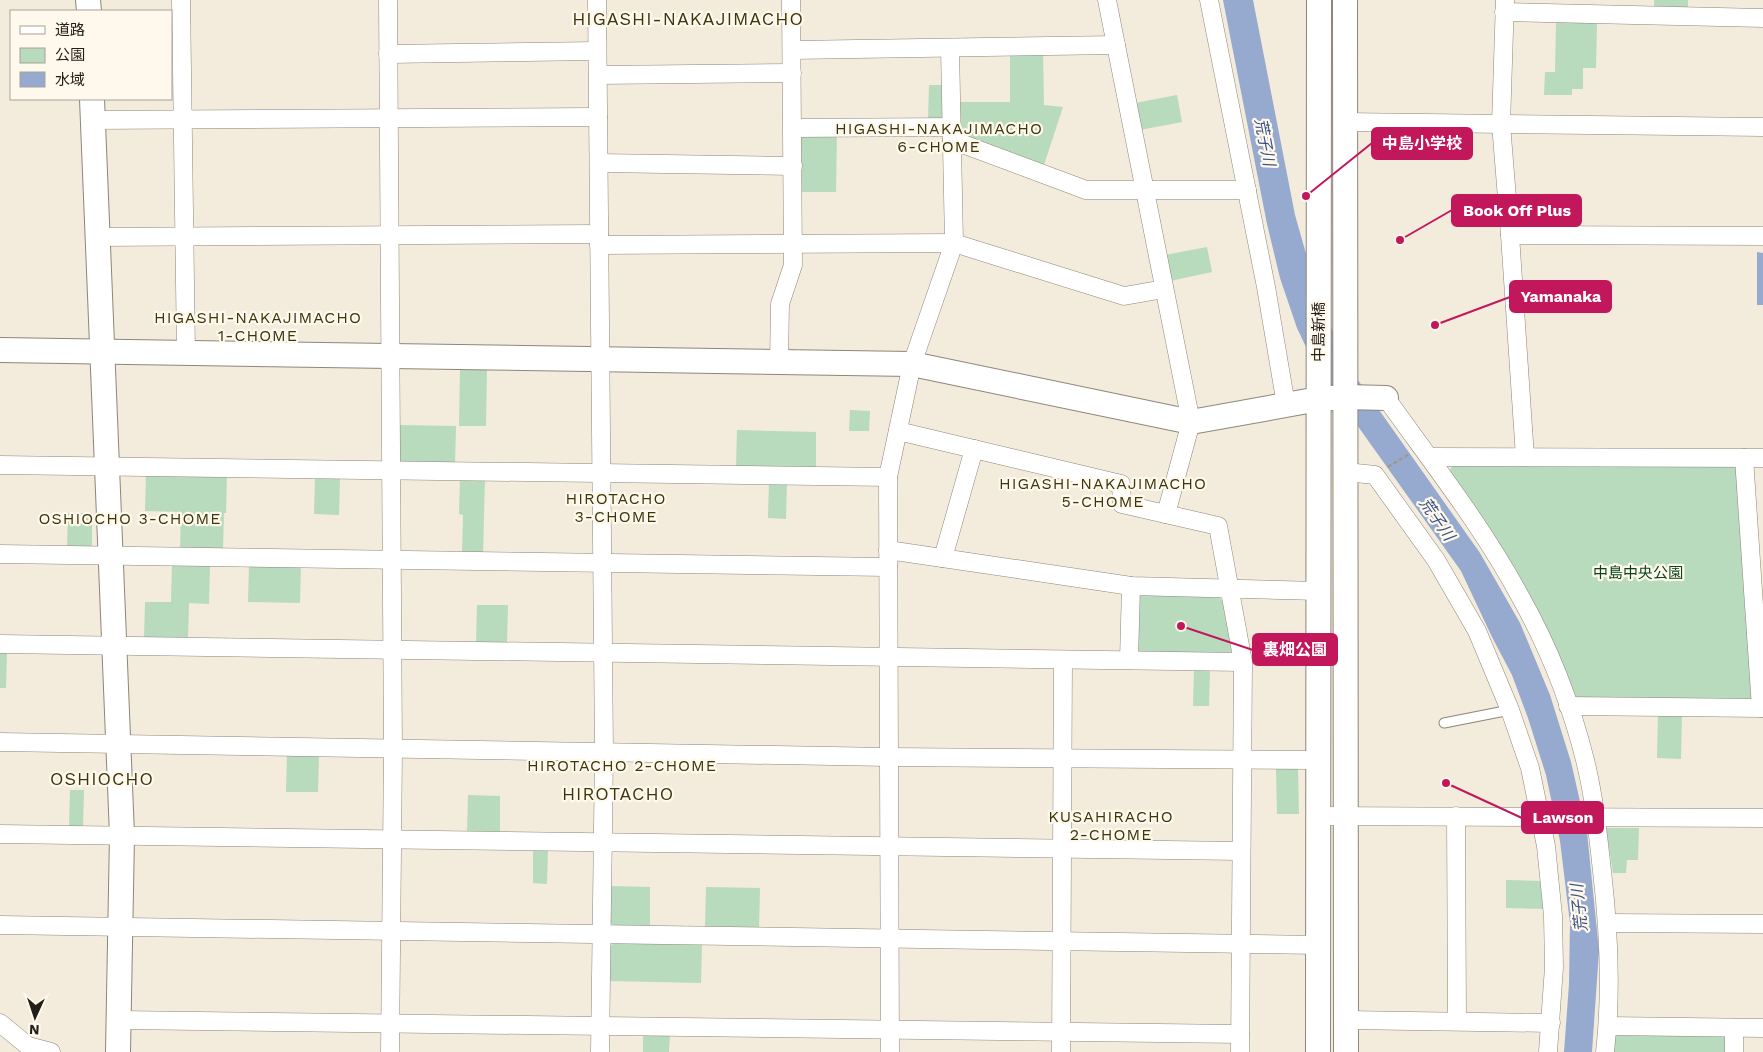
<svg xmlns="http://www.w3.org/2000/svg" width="1763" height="1052" viewBox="0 0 1763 1052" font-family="'Work Sans','Noto Sans JP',sans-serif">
	<rect width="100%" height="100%" fill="#f3ebdc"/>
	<g fill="#b8dabd">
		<polygon points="1654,0 1688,0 1688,8 1654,6"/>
		<polygon points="1556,22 1597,23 1596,68 1583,68 1583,89 1572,89 1572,95 1544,95 1545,72 1555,72"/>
		<polygon points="1043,51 1044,105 1063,107 1043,168 961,137 959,131 958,102 1010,102 1010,52"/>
		<polygon points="929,85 946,85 946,117 941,121 928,121"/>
		<polygon points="1177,95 1182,122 1140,130 1135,103"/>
		<polygon points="837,133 836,192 801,192 801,137"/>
		<polygon points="1207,247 1212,272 1170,281 1165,255"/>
		<polygon points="460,368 487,368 486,426 459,426"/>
		<polygon points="850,410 870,411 869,431 849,431"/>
		<polygon points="399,425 456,426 455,465 403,464 399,459"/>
		<polygon points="737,430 816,432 816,470 736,468"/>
		<polygon points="1735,463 1741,468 1755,695 1750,700 1580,699 1572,695 1449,472 1453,464"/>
		<polygon points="146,473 227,474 226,513 224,513 223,551 180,550 181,512 145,511"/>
		<polygon points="315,477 340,477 339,515 314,514"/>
		<polygon points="460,477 485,477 483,555 462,554 463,515 459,514"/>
		<polygon points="769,481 787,482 786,519 768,518"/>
		<polygon points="68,513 92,513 92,550 67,549"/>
		<polygon points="172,563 210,564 209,604 189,603 188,640 144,639 145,602 171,602"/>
		<polygon points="249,564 301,565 300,603 248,602"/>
		<polygon points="1141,594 1216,595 1224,602 1233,649 1228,654 1136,653 1135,598"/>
		<polygon points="477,605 508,605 507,645 476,645"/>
		<polygon points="0,649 7,650 6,688 0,688"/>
		<polygon points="1194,669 1210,669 1209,706 1193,706"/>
		<polygon points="1658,713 1682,714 1681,759 1657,758"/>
		<polygon points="287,754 319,754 318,792 286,792"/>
		<polygon points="1276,769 1298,769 1299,814 1277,814"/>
		<polygon points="70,790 84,790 83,829 69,828"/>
		<polygon points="468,795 500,796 500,835 467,834"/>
		<polygon points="1606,828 1639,828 1638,860 1627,860 1626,873 1613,873"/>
		<polygon points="533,848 548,848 547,884 533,883"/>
		<polygon points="1506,880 1543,881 1546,909 1506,908"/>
		<polygon points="610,886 650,887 650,927 615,926 609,922"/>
		<polygon points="706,887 760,888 759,929 705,927"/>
		<polygon points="614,942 702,944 701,983 609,981 610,947"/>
		<polygon points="643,1032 670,1033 669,1052 643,1052"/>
		<polygon points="1617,1034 1725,1034 1730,1038 1729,1052 1612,1052 1613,1039"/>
	</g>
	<g fill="#96a9ce">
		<polygon points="1223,0 1253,0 1295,215 1319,299 1348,366 1480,553 1520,623 1550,695 1571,762 1587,832 1599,951 1592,1052 1564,1052 1569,984 1570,923 1560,841 1546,775 1528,718 1512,675 1492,637 1461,571 1315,366 1297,328 1280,278 1267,224"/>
		<polygon points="1757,252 1763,253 1763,305 1757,305"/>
	</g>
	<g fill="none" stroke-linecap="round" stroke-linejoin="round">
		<g stroke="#8e8679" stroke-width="11">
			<polyline id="lane" points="1444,723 1510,710"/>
		</g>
		<g stroke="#8e8679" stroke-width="19">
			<g id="street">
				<polyline points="181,0 186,353"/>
				<polyline points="388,0 393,749 390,1052"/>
				<polyline points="597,0 604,753 600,1052"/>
				<polyline points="1107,0 1191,422 1166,514"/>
				<polyline points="1209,0 1266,287 1286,405"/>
				<polyline points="1505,0 1501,124 1510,235 1525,457"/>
				<polyline points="1504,12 1763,18"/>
				<polyline points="792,50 1116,45"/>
				<polyline points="388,54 597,51"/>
				<polyline points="598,75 792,73"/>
				<polyline points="93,120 598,117"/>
				<polyline points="1344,122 1763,127"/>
				<polyline points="793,128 952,127"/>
				<polyline points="952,140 1086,190 1247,190"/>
				<polyline points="599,163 793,166"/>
				<polyline points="1510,235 1763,236"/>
				<polyline points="98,237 599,234"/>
				<polyline points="599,245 954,243 1124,296 1164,289"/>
				<polyline points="779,362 780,304 793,265 791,0"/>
				<path d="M1386,398c47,66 97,129 135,200 28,50 50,106 64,162 9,36 13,74 17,111 7,61 10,120 3,181"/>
				<polyline points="898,431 1121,484 1122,504 1218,526 1243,662 1240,1052"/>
				<polyline points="1429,457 1763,458"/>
				<polyline points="1744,458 1761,708"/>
				<polyline points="0,465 888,477"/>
				<polyline points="1346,472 1375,475 1436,560 1477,631 1510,710 1530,768 1546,846 1553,916 1554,967 1548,1052"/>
				<polyline points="888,550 1131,586 1319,591"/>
				<polyline points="0,554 888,567"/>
				<polyline points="943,558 974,449"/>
				<polyline points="0,644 1243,662"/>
				<polyline points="1129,660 1131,586"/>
				<polyline points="1568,706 1763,708"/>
				<polyline points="0,742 888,757 1319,760"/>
				<polyline points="1319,816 1763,818"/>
				<polyline points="1456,816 1457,1021"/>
				<polyline points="0,834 1241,851"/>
				<polyline points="1608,923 1763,924"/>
				<polyline points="0,925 1318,945"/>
				<polyline points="119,1020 1240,1034"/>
				<polyline points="1346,1020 1551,1023"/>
				<polyline points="0,1023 28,1046 51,1052"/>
				<polyline points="1608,1026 1763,1028"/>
				<polyline points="890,1052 888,477 912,364 954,243 950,48"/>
				<polyline points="1061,1052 1063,660"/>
				<polyline points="1734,1052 1734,1028"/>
			</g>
		</g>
		<g stroke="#8e8679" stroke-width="26">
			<g id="secondary">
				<polyline points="88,0 89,11"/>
				<polyline points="1345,0 1346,1052"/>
				<polyline points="92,99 122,835 118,1052"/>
				<polyline points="0,350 912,364 1191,422 1319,399 1346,397 1386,398"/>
				<polyline points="1318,1052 1319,0"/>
			</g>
		</g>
		<polyline stroke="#9f998e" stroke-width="2.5" stroke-dasharray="4 2.5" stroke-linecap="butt" points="1388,467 1409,454"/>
		<use href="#lane" stroke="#fff" stroke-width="9"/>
		<use href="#street" stroke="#fff" stroke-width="18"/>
		<use href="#secondary" stroke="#fff" stroke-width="24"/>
	</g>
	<g text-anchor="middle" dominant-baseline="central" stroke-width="4.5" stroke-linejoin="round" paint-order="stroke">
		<g font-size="15" fill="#221f19" stroke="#fff8ec">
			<text transform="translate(1319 332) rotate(-90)">中島新橋</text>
		</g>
		<g font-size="15" fill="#08431d" stroke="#fff8ec">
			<text x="1638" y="573">中島中央公園</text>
		</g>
		<g font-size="16" letter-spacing="1" fill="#3b360c" stroke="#fff8ec">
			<text x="939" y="128">HIGASHI-NAKAJIMACHO<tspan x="939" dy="18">6-CHOME</tspan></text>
			<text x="258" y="317">HIGASHI-NAKAJIMACHO<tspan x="258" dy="18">1-CHOME</tspan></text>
			<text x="1103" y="483">HIGASHI-NAKAJIMACHO<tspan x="1103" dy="18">5-CHOME</tspan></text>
			<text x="616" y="498">HIROTACHO<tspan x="616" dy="18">3-CHOME</tspan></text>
			<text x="130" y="518">OSHIOCHO 3-CHOME</text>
			<text x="622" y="765">HIROTACHO 2-CHOME</text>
			<text x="1111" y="816">KUSAHIRACHO<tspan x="1111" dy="18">2-CHOME</tspan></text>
		</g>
		<g font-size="16" font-style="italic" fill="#395384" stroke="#fff8ec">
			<text transform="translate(1265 142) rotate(79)">荒子川</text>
			<text transform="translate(1437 519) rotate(55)">荒子川</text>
			<text transform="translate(1579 908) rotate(-96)">荒子川</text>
		</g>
		<g font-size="18" letter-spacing="1" fill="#3b360c" stroke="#fff8ec">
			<text x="688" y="18">HIGASHI-NAKAJIMACHO</text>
			<text x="102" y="778">OSHIOCHO</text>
			<text x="618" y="793">HIROTACHO</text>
		</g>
	</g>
	<path fill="none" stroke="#c2185b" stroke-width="2" d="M1306 196L1372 143M1400 240L1452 210M1435 325L1510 297M1181 626L1253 650M1446 783L1522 818"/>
	<g fill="#c2185b" stroke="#fff8ec" stroke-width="2">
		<circle cx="1306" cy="196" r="5"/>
		<circle cx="1400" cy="240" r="5"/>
		<circle cx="1435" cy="325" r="5"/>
		<circle cx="1181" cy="626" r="5"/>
		<circle cx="1446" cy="783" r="5"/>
	</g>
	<g fill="#c2185b" stroke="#c2185b" stroke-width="2">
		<rect x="1372" y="128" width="100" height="31" rx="5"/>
		<rect x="1452" y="195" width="129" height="31" rx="5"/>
		<rect x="1510" y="281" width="101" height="31" rx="5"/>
		<rect x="1253" y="634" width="84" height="31" rx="5"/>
		<rect x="1522" y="802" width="81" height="31" rx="5"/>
	</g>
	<g font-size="16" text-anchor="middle" font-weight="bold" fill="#fff">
		<text x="1422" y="149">中島小学校</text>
		<text x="1517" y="216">Book Off Plus</text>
		<text x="1561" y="302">Yamanaka</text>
		<text x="1295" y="655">裏畑公園</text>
		<text x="1563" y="823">Lawson</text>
	</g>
	<rect x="10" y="10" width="162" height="90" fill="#fff8ec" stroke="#a7a198"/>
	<rect x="20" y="26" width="25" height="8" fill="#ffffff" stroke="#a7a198"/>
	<text x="55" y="35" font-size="15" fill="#221f19">道路</text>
	<rect x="20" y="48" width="25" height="15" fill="#b8dabd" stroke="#a7a198"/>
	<text x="55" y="60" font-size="15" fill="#221f19">公園</text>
	<rect x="20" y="72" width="25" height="15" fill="#96a9ce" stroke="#a7a198"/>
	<text x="55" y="85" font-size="15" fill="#221f19">水域</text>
	<g transform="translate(35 1017) rotate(183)" stroke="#fff8ec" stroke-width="4" paint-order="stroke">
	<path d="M0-4L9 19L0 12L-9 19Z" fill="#221f19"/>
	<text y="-8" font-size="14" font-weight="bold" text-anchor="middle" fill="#221f19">N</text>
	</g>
</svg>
